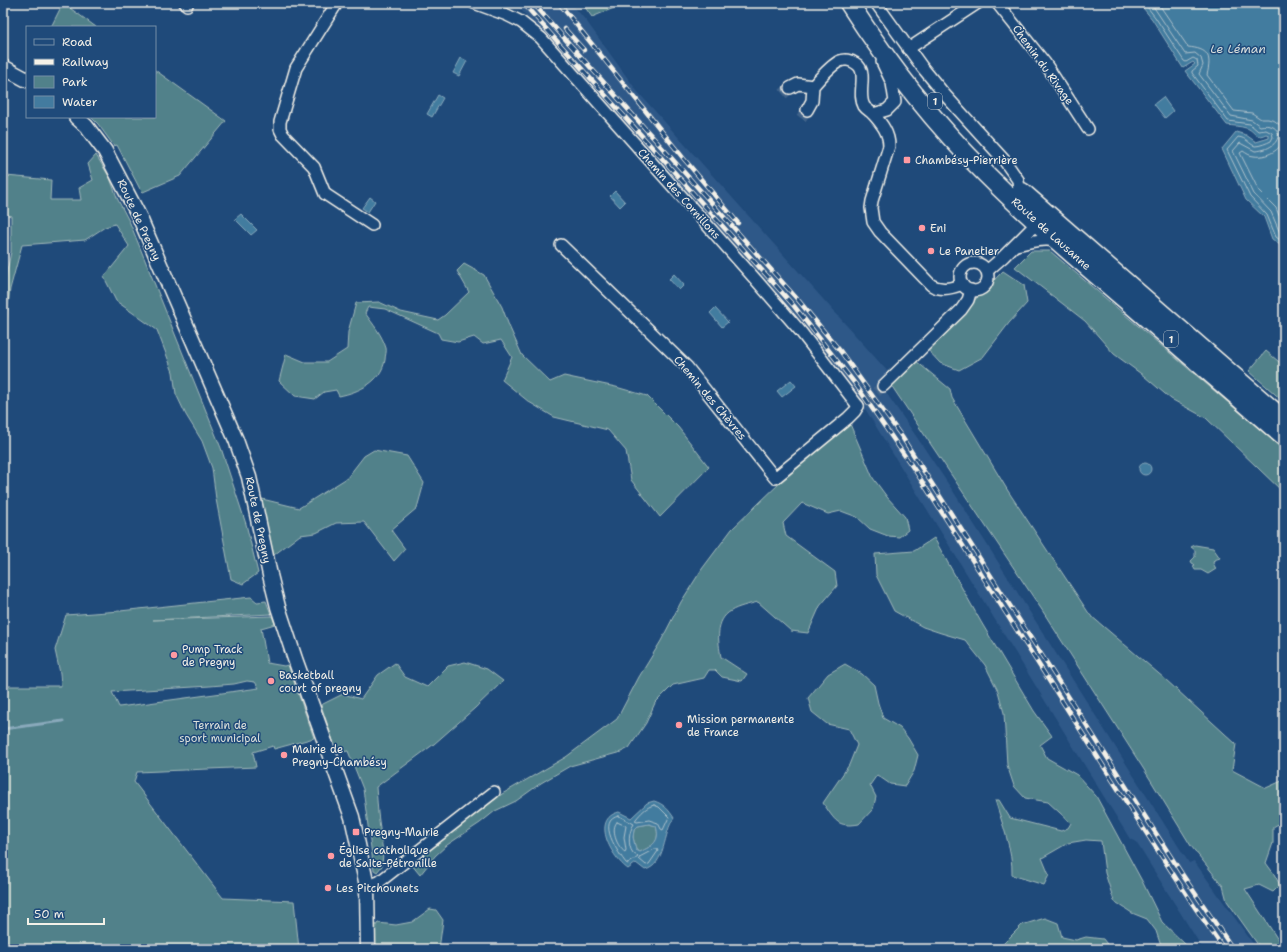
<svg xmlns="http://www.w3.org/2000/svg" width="1287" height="952" viewBox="0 0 1287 952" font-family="'Shantell Sans',sans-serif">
	<rect width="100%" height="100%" fill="#1f4a7a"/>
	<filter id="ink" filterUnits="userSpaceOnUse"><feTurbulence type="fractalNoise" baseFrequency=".025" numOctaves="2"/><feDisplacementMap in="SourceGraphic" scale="8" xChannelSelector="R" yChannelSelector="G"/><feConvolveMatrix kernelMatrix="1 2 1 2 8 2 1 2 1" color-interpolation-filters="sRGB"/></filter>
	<g filter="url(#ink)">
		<polygon fill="#2f5888" points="515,3 571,3 587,22 637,91 889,373 880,384 916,436 953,491 1189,863 1194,861 1257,949 1203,949 1136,842 1130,839 864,407 841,375 787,309"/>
		<g fill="#51818a" stroke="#a2b9b9" fill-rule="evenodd">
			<polygon points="63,3 96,27 51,27"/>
			<polygon points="582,3 610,3 614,8 592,17"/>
			<polygon points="155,70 226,121 180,176 143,192 140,189 117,145 114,146 98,124 91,117 155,117"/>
			<polygon points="96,155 110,178 118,200 130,223 221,448 246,524 258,573 243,584 231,579 216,499 212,468 202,441 186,415 176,394 173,372 157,330 116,301 104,277 129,246 115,224 105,227 85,240 22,245 10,289 3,351 3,291 11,252 11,216 3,213 3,192 6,176 51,180 50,200 81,200 79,188 93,180 88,164"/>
			<polygon points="1031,251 1050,251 1284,450 1284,493 1206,418 1171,399 1144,376 1114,354 1085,321 1015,267"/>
			<path d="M464,264l20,11 18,32 7,19 13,29 28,27 14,-6 52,11 31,9 31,31 31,40 -49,50 -29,-37 -5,-29 -18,-21 -54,-13 -25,-15 -27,-22 10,-23 -11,-17 -18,4 -9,-7 -16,5 -17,-3 -3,-6 -53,-24 -17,-2 -3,6c8,11 17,22 21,35 1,3 -1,8 -1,12 -4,22 -26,32 -46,36l-3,-6 -12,2 -9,7 -20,-3 -16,-15 7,-27 19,8h22l20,-13 1,-17 8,-29 23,-1 22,10 37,8 7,-5 24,-23 -12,-21z"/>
			<polygon points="1003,271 1024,285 1027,303 1009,323 983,357 959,370 940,363 927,349"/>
			<polygon points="1266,351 1284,366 1284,402 1249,371"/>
			<polygon points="916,361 950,389 952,398 1008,491 1090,615 1165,679 1236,744 1232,770 1266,788 1284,780 1284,821 1273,827 1273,843 1266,863 1274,874 1280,885 1273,892 1259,885 1245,889 1284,949 1261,949 1227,901 1223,886 1191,846 1150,779 1042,610 891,385"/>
			<path d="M850,424l23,54 14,19 18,20 3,13 -9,7 -11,-1 -18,-7 -13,-12 -16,-6 -13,3 -26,-11 -19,20 3,13 49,36 2,14 -17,20 -12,27 -17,-2 -33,-29c-8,2 -21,5 -27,9 -16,9 -13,30 -10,46l26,17 -5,7 -20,-4 -7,-7h-6l-5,8 -31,7 -18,18 -9,20 -17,25 -8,4 -51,14 -29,17 -25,18 -21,10 -15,12 -33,22 -12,11 -15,19 -9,-11 91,-70 64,-37 51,-38 22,-42 22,-36 20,-39 21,-33 30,-40 50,-48z"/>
			<polygon points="374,450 407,456 424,483 417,508 391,530 405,549 394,561 364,522 336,523 316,533 300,535 270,558 258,498 299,508 347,478 364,456"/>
			<path d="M934,538l47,84 53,89 18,25 -12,9 7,13 30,17 19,21 46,85 20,41 25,24 2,3h-28v-3l-5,-15 -9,-12 -15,-6 -18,-12 -9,-28 -4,-32 -15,-1 -18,3 -26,15 7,17 -5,10 -32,-10c1,-24 -10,-52 -17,-75h4l11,18 51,13 7,-3 3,-5 -23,-21 -23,-4 -11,-12 -7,-21 -3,-52 -6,-22 -13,-26 -20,-25 -24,-7 -18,-6 -29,-16 -18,-36 -1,-21 39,-3z"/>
			<polygon points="1195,545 1213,548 1220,558 1214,560 1213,563 1216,569 1208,574 1201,570 1195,570 1193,566 1195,565 1194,564 1192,563 1191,561 1195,557 1195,550 1191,547"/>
			<path d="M251,597l6,5 9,-1 5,13 -118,6 119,-4 3,8 -14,4 6,35 17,3 4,-1 26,73 -40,11 -1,-3 -20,6 3,15 -119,5 -3,10 89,116 71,3 5,48h-296v-263h58l-1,-13 -5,-23 11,-35 54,-4zM247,681l8,1 4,6 -140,19 -7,-15 98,-6 24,-2z"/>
			<polygon points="465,662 487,669 503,681 475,708 434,744 376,787 378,813 383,853 382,866 377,872 374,870 363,789 348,751 337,753 321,705 343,694 361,699 378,675 395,663 405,677 427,687 448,666"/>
			<path d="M845,664l17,10 12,11 4,18 5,15 17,10 8,10 10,17 -4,16 -9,15 -15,-2 -13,-9 -7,10 6,12 -3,12 -14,15c-22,4 -24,-4 -36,-21l26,-38 8,-20 -8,-16 -22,-5 -15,-12 -4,-14 20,-24z"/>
			<path d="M649,824l7,2c5,16 -4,20 -16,26l-4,-2 -3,-13 1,-7 4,-4z"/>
			<polygon points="430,909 436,910 443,920 439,949 374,949 374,928 378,923 396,925 412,922"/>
			<polygon points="1045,918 1058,923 1062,937 1076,940 1086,937 1103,939 1110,948 1106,949 998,949 1022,925"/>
		</g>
		<g fill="#437b9f" stroke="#8aaabc" fill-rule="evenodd">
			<path d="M1139,3h145v245l-12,-9 -8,-22 -18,-17 -24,-51 14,-17 10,3 10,7 13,-4v-3l-3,-1c-12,6 -11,-4 -20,-6 -6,-2 -13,-2 -19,-3l-42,-54 10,-7 -2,-2 -10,6 -31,-49z"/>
			<polygon points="461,58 467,61 459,76 453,73"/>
			<polygon points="438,95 443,98 432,117 427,114"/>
			<polygon points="1163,97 1173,111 1165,118 1154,104"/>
			<polygon points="615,191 625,202 620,207 610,196"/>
			<polygon points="370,197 375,201 368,212 362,208"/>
			<polygon points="241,214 257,230 251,235 235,219"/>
			<polygon points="674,274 684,285 679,290 669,279"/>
			<polygon points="715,308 728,322 722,327 710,313"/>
			<polygon points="791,380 796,386 782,397 777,391"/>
			<circle cx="1145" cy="469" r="6"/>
			<path d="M654,801c10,3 15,9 20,17 -11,14 -8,47 -29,52l-9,-7 -8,6c-16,-11 -38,-50 -9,-57l12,6 16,-15zM649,824l7,2c5,16 -4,20 -16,26l-4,-2 -3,-13 1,-7 4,-4z"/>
		</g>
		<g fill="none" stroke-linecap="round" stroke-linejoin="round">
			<g stroke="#adc2cb" stroke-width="1">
				<path d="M1144,3l11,14 29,44 2,1 7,-4 4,2 1,6 -6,5v2l36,48 22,3 8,7 8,-1 6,3 1,4 -2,4c-4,2 -11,5 -16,5 -6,-2 -8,-8 -17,-9l-11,13 23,47 17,18 9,22 8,6"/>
				<path d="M1151,3l34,51 10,-1 6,5 2,7 -4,9 32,42 21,4 8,6c25,-5 25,23 -5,25l-15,-8 -7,8 21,43 17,18 9,21 4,4"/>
				<path d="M1158,3l30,44c20,2 24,8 19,28l27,36 18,2 9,6h7l7,2 6,5 3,8"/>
				<path d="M1284,138c-2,12 -18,20 -30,18 -4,0 -8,-3 -11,-5l-3,2 19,38 17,17 8,20"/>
				<path d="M654,805l5,2 10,10 -6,13 -2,-1 -3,-6 -9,-3 -12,2 -2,-1 1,-2c5,-6 10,-12 18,-14z"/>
				<path d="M619,816l15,8c-5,7 -7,21 -1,29 1,1 3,2 5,4l-10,7 -2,-1c-7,-9 -31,-43 -7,-47z"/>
				<path d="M617,822l9,4 -2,11 2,13 -1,2c-8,-5 -15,-23 -8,-30z"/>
				<polygon points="655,849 657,849 658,851 649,864 646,865 639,859 640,857"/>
			</g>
			<polyline stroke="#8aaabc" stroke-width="3" points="3,729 63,721"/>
			<g stroke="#3f638a" stroke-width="11" stroke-dasharray="11 5.5" stroke-linecap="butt">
				<polyline points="783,94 790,88"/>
				<polyline points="801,118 807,110"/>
				<polyline points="864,403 883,386"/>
			</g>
			<g stroke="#f4f1e8" stroke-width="14">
				<g id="minor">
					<polyline points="185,3 187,5"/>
					<polyline points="337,3 296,68 280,122 280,129 283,135 314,167 325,194 372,225"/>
					<polyline points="474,3 507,15 521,22 541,38 756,280 801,332 858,406"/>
					<polyline points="876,3 922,67 945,95 1004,160 1018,180 1019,190"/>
					<polyline points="997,3 1045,63 1088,129"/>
					<polyline points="908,49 978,3"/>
					<polyline points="790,88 798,84 813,86"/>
					<path d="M807,110l5,-9 1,-15c7,-8 18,-21 27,-25 4,-2 11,-1 15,2 4,2 7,7 7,12 1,9 -3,22 2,31 2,3 6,5 9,8 9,10 16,19 16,32l-17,55 -1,7 2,14 7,10 51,53c10,6 20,4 31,-1"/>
					<polyline points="873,114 887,110 895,102 892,83 882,62"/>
					<polyline points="561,245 687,367 775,478 848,418 855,411 858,406"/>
					<path d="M1016,245c13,-3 27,-7 40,-4"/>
					<circle cx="974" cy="277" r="14"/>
					<polyline points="987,271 1003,257 1037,223"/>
					<polyline points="883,386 961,310 968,300 971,290"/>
					<polyline points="367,886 379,882 494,792"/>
				</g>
			</g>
			<g stroke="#f4f1e8" stroke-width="17">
				<g id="tertiary">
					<polyline points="3,67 27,80"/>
					<polyline points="76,117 86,126 105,151 139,216 236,440 249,477 270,575 278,607 295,659 352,817 367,886 368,949"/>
				</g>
			</g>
			<g stroke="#f4f1e8" stroke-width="21">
				<g id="primary">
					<path d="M849,3c40,62 85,120 137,171 45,45 93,86 141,127 52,45 105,91 157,136"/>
					<polyline points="1022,192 1284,420"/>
				</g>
			</g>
			<use href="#minor" stroke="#1f4a7a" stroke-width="11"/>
			<use href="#tertiary" stroke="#1f4a7a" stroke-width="14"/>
			<use href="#primary" stroke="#1f4a7a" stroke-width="18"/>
			<g stroke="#f4f1e8" stroke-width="4.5">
				<g id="rail">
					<polyline points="523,3 794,306 856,385 916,472 1134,814 1196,909 1224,949"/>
					<polyline points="533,3 799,301 841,352 902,437 1182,874 1233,949"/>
					<polyline points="559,3 684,159 738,223"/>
					<polyline points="565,29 584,50"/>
				</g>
			</g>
			<use href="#rail" stroke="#1f4a7a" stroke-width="3" stroke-dasharray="9" stroke-linecap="butt"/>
		</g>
	</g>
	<g fill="#ff9aa2" stroke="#1f4a7a" stroke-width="1.5">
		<rect x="903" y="156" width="8" height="8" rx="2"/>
		<circle cx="922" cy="228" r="4"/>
		<circle cx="931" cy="251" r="4"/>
		<circle cx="174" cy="655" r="4"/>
		<circle cx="271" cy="681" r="4"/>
		<circle cx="679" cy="725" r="4"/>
		<circle cx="284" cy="755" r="4"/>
		<rect x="352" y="828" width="8" height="8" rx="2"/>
		<circle cx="331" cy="856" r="4"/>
		<circle cx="328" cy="888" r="4"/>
	</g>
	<g text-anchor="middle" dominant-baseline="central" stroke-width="3" stroke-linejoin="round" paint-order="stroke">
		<g fill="#1f4a7a" stroke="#b4bfc7" stroke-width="1">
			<rect x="928" y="93" width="14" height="16" rx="3"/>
			<rect x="1164" y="331" width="14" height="16" rx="3"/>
		</g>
		<g font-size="10" font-weight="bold" fill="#f4f1e8">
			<text x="935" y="101">1</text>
			<text x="1171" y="339">1</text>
		</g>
		<g font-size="11" fill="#f4f1e8" stroke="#1f4a7a">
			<text transform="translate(1043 65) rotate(54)">Chemin du Rivage</text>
			<text transform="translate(679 194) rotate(48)">Chemin des Cornillons</text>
			<text transform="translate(139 220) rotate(65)">Route de Pregny</text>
			<text transform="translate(1051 234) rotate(42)">Route de Lausanne</text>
			<text transform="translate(710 398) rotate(50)">Chemin des Chèvres</text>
			<text transform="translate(258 520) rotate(78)">Route de Pregny</text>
		</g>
		<g font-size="11" fill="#f4f1e8" stroke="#1f4a7a" text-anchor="start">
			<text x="915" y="160">Chambésy-Pierrière</text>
			<text x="930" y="228">Eni</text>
			<text x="939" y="251">Le Panetier</text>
			<text x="182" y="649">Pump Track<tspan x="182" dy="13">de Pregny</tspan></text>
			<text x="279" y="675">Basketball<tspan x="279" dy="13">court of pregny</tspan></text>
			<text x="687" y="719">Mission permanente<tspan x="687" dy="13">de France</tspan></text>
			<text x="292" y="749">Mairie de<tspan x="292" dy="13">Pregny-Chambésy</tspan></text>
			<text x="364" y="832">Pregny-Mairie</text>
			<text x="339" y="850">Église catholique<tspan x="339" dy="13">de Saite-Pétronille</tspan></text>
			<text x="336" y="888">Les Pitchounets</text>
		</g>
		<g font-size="11" fill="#dce0da" stroke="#1f4a7a">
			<text x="220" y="725">Terrain de<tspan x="220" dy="13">sport municipal</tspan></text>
		</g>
		<g font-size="12" font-style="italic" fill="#d9dfdd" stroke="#1f4a7a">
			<text x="1238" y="49">Le Léman</text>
		</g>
	</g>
	<rect width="1287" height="952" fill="none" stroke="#1f4a7a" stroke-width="16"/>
	<rect x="8" y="8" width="1271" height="936" fill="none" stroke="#f4f1e8" stroke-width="1.5" filter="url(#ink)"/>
	<rect x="26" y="26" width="130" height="92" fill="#1f4a7a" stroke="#748da6"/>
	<rect x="34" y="39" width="20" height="6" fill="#1f4a7a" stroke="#748da6"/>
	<text x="62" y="46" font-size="12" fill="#f4f1e8">Road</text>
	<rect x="34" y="59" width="20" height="6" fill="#f4f1e8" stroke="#748da6"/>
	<text x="62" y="66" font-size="12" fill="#f4f1e8">Railway</text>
	<rect x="34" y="76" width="20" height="12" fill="#51818a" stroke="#748da6"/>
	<text x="62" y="86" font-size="12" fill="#f4f1e8">Park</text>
	<rect x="34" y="96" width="20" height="12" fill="#437b9f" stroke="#748da6"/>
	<text x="62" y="106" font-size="12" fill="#f4f1e8">Water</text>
	<path d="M28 918v6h76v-6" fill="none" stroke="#f4f1e8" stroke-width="2"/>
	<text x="34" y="918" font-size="12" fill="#f4f1e8" stroke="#1f4a7a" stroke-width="3" paint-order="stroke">50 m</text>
</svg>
